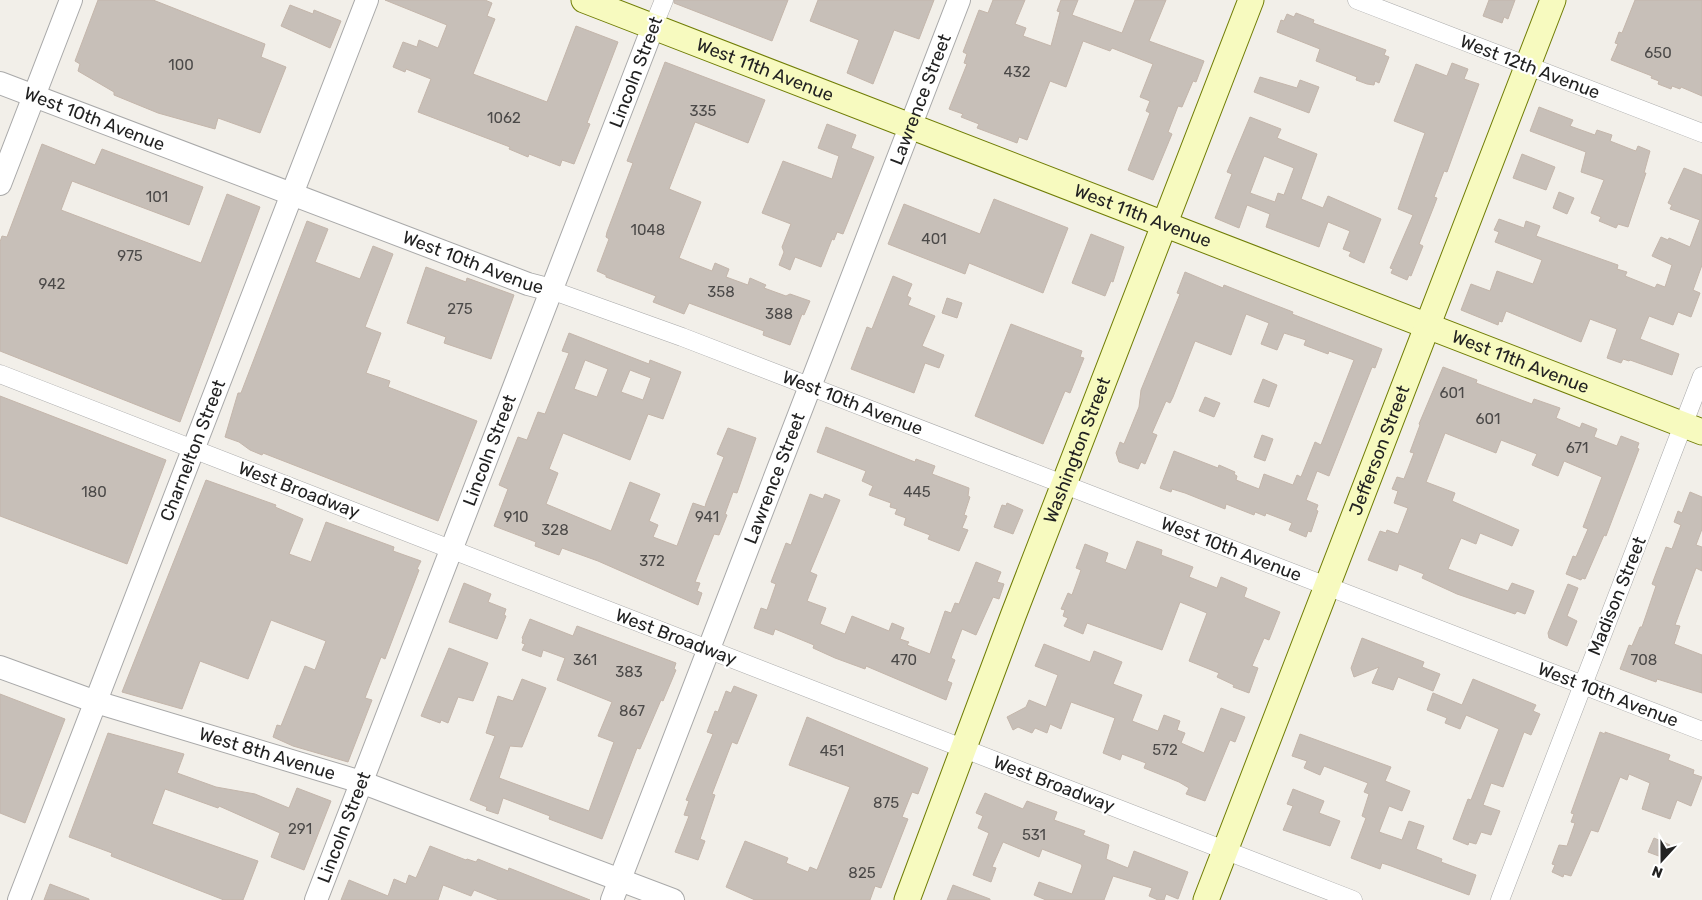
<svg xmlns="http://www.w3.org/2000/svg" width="1702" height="900" viewBox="0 0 1702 900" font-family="Rubik,sans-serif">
	<rect width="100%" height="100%" fill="#f2efe9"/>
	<g fill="#c7bfb8" stroke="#c4b6ab" fill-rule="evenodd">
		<polygon points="98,0 153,0 265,44 261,57 286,67 260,133 218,118 215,129 158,113 114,95 114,92 78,71 80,64 75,61"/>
		<polygon points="385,0 485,0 492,3 487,16 495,19 473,74 547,102 576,26 618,42 587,123 590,124 574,164 562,160 560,166 529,154 528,157 509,149 510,147 418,112 431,79 406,69 405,72 393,67 403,42 417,47 419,40 438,48 447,25"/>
		<polygon points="674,0 788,0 772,41 674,3"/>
		<polygon points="818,0 934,0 919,39 894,30 873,84 847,73 859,40 810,21"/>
		<polygon points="993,0 1025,0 1015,24 1026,28 1023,36 1051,46 1060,12 1057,11 1061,0 1078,0 1072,15 1122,33 1135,0 1166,0 1149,41 1204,61 1196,82 1193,81 1182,107 1178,106 1168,132 1172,134 1153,180 1128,170 1150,113 1146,111 1150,101 1140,97 1153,64 1112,48 1110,51 1083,41 1066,87 1050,81 1027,140 1019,137 1017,143 977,128 979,124 961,117 963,114 949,109 967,64 964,63 967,54 963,52 979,10 988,13"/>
		<polygon points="1489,0 1515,0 1508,19 1504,17 1502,23 1483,16"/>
		<polygon points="1635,0 1702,0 1702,96 1681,87 1680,89 1672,86 1671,89 1658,84 1659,81 1651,78 1652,76 1611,60 1618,44 1615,43 1619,32 1622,33"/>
		<polygon points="290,5 313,14 314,10 341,21 330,48 281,26"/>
		<polygon points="1296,13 1314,20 1313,23 1386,50 1384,55 1389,57 1379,83 1375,81 1374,85 1367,84 1356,80 1357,77 1316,61 1320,49 1277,32 1281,20 1284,21 1287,14 1294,17"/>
		<polygon points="665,62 765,100 748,143 695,122 669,189 701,202 679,258 712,271 715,263 729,269 726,277 748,285 750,278 766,285 764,288 786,296 790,294 810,301 804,315 802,314 790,345 763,335 764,331 689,303 684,314 653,302 656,296 606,277 606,275 597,271 609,239 606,237 607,232 633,163 627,161"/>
		<polygon points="1452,63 1468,69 1464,79 1479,84 1447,172 1444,171 1434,197 1437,198 1434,206 1419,244 1423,246 1411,276 1409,275 1407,280 1391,273 1393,269 1390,268 1413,215 1398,209 1425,133 1394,121 1416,64 1447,76"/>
		<polygon points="1260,77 1297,88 1300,80 1319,87 1309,113 1254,92"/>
		<polygon points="1539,107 1573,120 1570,126 1595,135 1597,130 1612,135 1610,141 1633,150 1636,151 1638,146 1650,151 1644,173 1646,173 1628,227 1618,224 1616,228 1599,221 1601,217 1591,213 1604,180 1581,172 1586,152 1530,131"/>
		<path d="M1250,117l31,12 -4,9 40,16 -16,45 22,9 5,-12 53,23 -17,44 -15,-7 2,-4 -8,-3 7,-18 -22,-9 -9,25 -53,-20 4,-13 -23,-9 -8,23 -24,-10 17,-44 -5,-2zM1264,156l30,12 -10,27 -6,-2 -3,9 -25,-9z"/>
		<polygon points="827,124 856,135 851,148 874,157 843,234 837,232 834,240 832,239 821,267 795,257 790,270 779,265 784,252 782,247 791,224 762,213 783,161 832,179 839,156 818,148"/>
		<polygon points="42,144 95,165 102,149 203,187 189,225 72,181 61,210 201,263 227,194 260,207 180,422 0,351 0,242 2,236 7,237"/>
		<polygon points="1522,154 1555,167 1546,190 1513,178"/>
		<polygon points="1684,168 1702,175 1702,265 1693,290 1700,293 1691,317 1678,312 1673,325 1649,316 1640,339 1679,354 1672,375 1630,360 1629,361 1623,359 1621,363 1607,358 1617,329 1590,319 1581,342 1506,311 1502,322 1499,321 1498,325 1461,310 1471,284 1490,291 1497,271 1533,284 1542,260 1495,242 1499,232 1494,230 1499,219 1524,228 1526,221 1540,226 1536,236 1618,265 1617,269 1627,272 1625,276 1655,288 1657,284 1665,287 1672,265 1652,256 1661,237 1668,240 1669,238 1690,247 1700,220 1670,209 1672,205 1668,203"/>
		<polygon points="1559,192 1574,198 1567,214 1553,208"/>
		<polygon points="994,199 1068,228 1043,293 969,263 965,274 888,244 904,204 980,234"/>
		<polygon points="307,221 328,229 315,262 360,279 373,246 393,254 365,327 381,333 366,373 390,381 388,387 477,421 438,521 263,453 262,455 250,450 239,442 225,437 238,393 241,393"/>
		<polygon points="1091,234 1124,247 1113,282 1111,281 1105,296 1072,283"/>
		<polygon points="426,267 466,282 467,278 514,295 491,359 444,343 446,337 407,323"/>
		<polygon points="1185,272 1223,288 1224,285 1262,300 1293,312 1292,314 1382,349 1375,368 1372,367 1329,476 1317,471 1306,500 1318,505 1316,510 1318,511 1311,532 1308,531 1306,537 1289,530 1292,523 1266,513 1265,516 1255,512 1254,515 1226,504 1225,509 1185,493 1172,489 1171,492 1160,488 1174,451 1218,468 1219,465 1235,472 1234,474 1237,476 1236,480 1259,489 1264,474 1293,485 1297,475 1301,477 1315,442 1321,445 1354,360 1329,351 1328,354 1304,345 1306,340 1284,333 1277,350 1261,344 1269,323 1246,314 1231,355 1195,341 1173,397 1170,403 1166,401 1152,433 1157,435 1145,464 1141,462 1138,469 1119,462 1116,453 1120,442 1124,444 1139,407 1141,390 1180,294 1177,293"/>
		<polygon points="893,276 912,284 907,296 911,298 908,305 935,316 922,346 944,355 939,368 925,363 914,393 851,369 867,327 872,329"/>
		<polygon points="947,298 962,303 957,318 942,313"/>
		<polygon points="1011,324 1082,351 1080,357 1084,358 1070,393 1065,391 1043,444 975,416"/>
		<path d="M569,333l80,31 1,-4 31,12 -18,47 -15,-5 -18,46 -67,-27 -14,36 9,4 -12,31 65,27 19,-49 30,12 -11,27 9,4 -5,12 24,9 16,-43 12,4 1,-4 18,-46 -7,-3 11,-26 28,10 -19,55 -4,-1 -8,22 2,1 -8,20 -5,-1 -19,48 5,1 -3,8 5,2 -4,12 -100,-44 -36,-13 -3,7 -24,-9 1,-4 -42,-16 14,-37 -9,-4 19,-48 9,3 11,-28 7,2 24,-61 -7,-2zM585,360l23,9 -11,28 -23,-8zM630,370l21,8 -8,22 -22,-8z"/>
		<polygon points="1443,367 1477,380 1476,383 1532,404 1534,399 1560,408 1556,418 1580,428 1582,423 1597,429 1594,437 1617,446 1621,436 1639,443 1637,448 1639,449 1606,536 1604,535 1585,579 1582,578 1581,580 1566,574 1573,556 1576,557 1588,529 1583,527 1602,477 1564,461 1558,476 1532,465 1537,454 1501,440 1496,453 1445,433 1426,482 1455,493 1452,501 1519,530 1512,546 1480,533 1476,544 1461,538 1448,569 1508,591 1512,583 1534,591 1525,614 1517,611 1515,614 1457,594 1422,578 1424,574 1399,564 1397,571 1368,560 1380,531 1386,533 1387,530 1398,534 1408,508 1394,503 1398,491 1392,489 1397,477 1404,479 1414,453 1410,452 1420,425 1419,424"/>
		<polygon points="1263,379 1277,385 1269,407 1254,402"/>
		<polygon points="0,396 166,460 127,564 0,516"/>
		<polygon points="1205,397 1220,403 1214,417 1199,411"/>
		<polygon points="826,427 915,462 916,459 935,466 932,474 969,488 968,496 970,497 964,515 967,516 962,528 968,530 959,551 928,539 930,535 904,525 906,518 895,514 897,509 890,507 891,503 869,495 873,486 862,481 866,471 817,452"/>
		<polygon points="1262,435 1273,439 1265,461 1254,457"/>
		<polygon points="206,480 276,505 275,507 303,519 289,554 311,562 326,522 394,547 393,551 421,561 417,569 419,570 385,659 381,657 365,698 372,700 348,762 293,746 273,737 277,725 281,726 305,666 315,670 326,641 271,620 248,679 200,661 182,709 122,692"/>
		<polygon points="1690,492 1702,497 1702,529 1696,545 1702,547 1702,571 1696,568 1675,625 1680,626 1674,644 1702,655 1702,693 1657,679 1656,682 1620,669 1629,645 1632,646 1640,627 1642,627 1656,586 1652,584 1666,547 1672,549 1681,525 1674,522 1678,511 1682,513"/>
		<polygon points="810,494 823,499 825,494 840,500 810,572 817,575 807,601 826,608 820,624 845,634 852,616 889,631 892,623 904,628 900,639 909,642 907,645 930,654 945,611 951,613 955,603 959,604 976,562 1001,572 997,582 1004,584 999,599 993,597 976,635 962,629 951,658 955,660 947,681 952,683 946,700 866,666 865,669 835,658 813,648 814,645 775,629 773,635 754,628 761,608 767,610 776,584 771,582 786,543 791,545"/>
		<polygon points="1007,503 1023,510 1013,534 994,527 1002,505 1006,506"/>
		<polygon points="1137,541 1162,550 1161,555 1193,567 1189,577 1217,588 1221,577 1247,588 1244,597 1280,612 1269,640 1264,638 1252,666 1258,668 1249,693 1233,687 1234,685 1217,677 1219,673 1189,661 1207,613 1180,602 1162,650 1087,623 1083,634 1064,626 1068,618 1063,616 1065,610 1061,609 1068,593 1072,595 1081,570 1076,568 1085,544 1108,553 1105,562 1126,570"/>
		<polygon points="464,583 491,594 488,602 506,609 504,615 506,616 497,639 449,622"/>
		<polygon points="1568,584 1578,588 1567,616 1577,621 1567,646 1549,638 1548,633"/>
		<polygon points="530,619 573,636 577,626 676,663 674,669 676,670 663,701 661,700 640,749 637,748 602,839 549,819 550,816 503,798 498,814 486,810 487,807 470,800 495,736 486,733 498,696 513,701 522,679 546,688 522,747 510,746 499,778 589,811 614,742 598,736 612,702 557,680 565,658 543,650 541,657 522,650 525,644 522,643 523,639 522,638"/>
		<polygon points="1362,638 1424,662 1422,667 1440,674 1433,691 1398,677 1393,690 1372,683 1379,667 1354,677 1351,668"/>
		<polygon points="1044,644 1090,662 1094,651 1122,662 1113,684 1142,695 1132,721 1158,731 1164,715 1180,721 1177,730 1185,733 1181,743 1204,753 1221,708 1245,717 1235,742 1230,740 1205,801 1186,794 1189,788 1179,782 1144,768 1146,763 1122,754 1120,760 1103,753 1115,718 1071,702 1061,729 1050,724 1047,733 1035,728 1032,733 1018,727 1013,730 1007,717 1026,707 1029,700 1046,707 1058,675 1035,666"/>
		<polygon points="449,648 488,663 473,701 458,697 448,723 441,720 440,723 421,716"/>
		<polygon points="1473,679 1536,705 1533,711 1540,714 1531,735 1524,732 1503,787 1491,783 1483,805 1500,811 1491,835 1481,832 1476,844 1469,842 1468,845 1453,839 1468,799 1471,800 1499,729 1466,715 1460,729 1445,723 1447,718 1427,710 1433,693 1462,705"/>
		<polygon points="734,686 757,695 737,744 732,742 712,794 715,795 700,839 705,841 698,860 675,852 689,816 684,815 689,801 686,800 713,734 707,732 715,711 718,712 726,691 731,693"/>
		<polygon points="0,694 65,719 25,823 0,813"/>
		<polygon points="807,717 928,768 918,794 912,792 902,817 908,819 881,888 875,886 870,900 755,900 726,887 745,841 788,858 786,863 808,872 810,867 817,870 850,787 789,765"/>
		<polygon points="1600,732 1605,734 1605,732 1670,755 1668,760 1694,770 1693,774 1702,777 1691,806 1677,800 1670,819 1642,809 1650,783 1629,774 1627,780 1620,777 1598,832 1591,830 1571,876 1564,874 1563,877 1552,872 1555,865 1552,864 1559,845 1567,846 1575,823 1571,822 1574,814 1571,813"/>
		<polygon points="108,733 184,754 177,773 216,787 255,794 289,808 297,788 331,801 304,870 271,857 280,833 219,806 218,808 165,789 152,824 258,861 243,900 224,900 111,856 112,853 69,837"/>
		<polygon points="1300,734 1391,767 1385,781 1410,791 1402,811 1389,806 1379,832 1402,840 1409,821 1424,826 1416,849 1442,859 1441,862 1476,875 1469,895 1391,866 1382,863 1380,869 1351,858 1366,818 1362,816 1369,794 1364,792 1368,783 1324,766 1320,775 1304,768 1307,761 1292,756"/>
		<polygon points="1293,789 1324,801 1319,813 1340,821 1330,846 1283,830 1293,806 1287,804"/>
		<polygon points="985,793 1023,809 1027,801 1057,812 1054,820 1085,831 1083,835 1109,845 1106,859 1128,868 1134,851 1188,872 1178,899 1166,894 1164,900 1158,900 1149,896 1152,888 1113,876 1104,900 1046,900 1034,895 1039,882 1072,894 1082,866 1081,864 1042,849 1039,857 1003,842 992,867 996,868 991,882 973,875 989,833 978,828 983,816 976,813"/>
		<polygon points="1654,838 1670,845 1664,858 1648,852"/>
		<polygon points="430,846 466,860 467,859 476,862 478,859 508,871 509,868 590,900 499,900 474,890 471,896 443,885 438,900 341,900 349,880 388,896 394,879 406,884 409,875 416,878"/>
		<polygon points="50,884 89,899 89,900 44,900"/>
		<polygon points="953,885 990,899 990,900 947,900"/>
	</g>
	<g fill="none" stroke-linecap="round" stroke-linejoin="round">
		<g stroke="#a9a9a9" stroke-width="19">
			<g id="minor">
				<polyline points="1357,0 1702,133"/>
				<polyline points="653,27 664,0"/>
				<path id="s1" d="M551,290l131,47 1020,394"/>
				<polyline points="0,374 1353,900"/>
				<polyline points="1500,900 1702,376"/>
			</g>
		</g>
		<g stroke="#a9a9a9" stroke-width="24">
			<g id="tertiary">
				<path id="s2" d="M0,83l528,201 23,6"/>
				<polyline points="0,184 71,0"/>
				<path id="s3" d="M0,667l96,35 265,80 312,118"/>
				<path id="s4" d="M19,900l348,-900"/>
				<path id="s5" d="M316,900l337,-873"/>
				<path id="s6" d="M612,900l347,-900"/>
			</g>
		</g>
		<g stroke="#707d05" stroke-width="27">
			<g id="secondary">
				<path id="s7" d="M584,0l1118,432"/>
				<path id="s8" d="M907,900l106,-284 238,-616"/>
				<path id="s9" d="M1206,900l347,-900"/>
			</g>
		</g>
		<use href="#minor" stroke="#fff" stroke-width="18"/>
		<use href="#tertiary" stroke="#fff" stroke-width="22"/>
		<use href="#secondary" stroke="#f7fabf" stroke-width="25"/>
	</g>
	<g text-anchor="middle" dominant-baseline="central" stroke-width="4.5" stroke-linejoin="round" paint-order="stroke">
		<g font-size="15" fill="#4b4948">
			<text x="1658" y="53">650</text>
			<text x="181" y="65">100</text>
			<text x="1017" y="72">432</text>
			<text x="703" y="111">335</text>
			<text x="504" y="118">1062</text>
			<text x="157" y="197">101</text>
			<text x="648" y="230">1048</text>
			<text x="934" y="239">401</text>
			<text x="130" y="256">975</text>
			<text x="52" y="284">942</text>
			<text x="721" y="292">358</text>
			<text x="460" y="309">275</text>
			<text x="779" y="314">388</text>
			<text x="1452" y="393">601</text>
			<text x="1488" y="419">601</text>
			<text x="1577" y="448">671</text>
			<text x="94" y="492">180</text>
			<text x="917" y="492">445</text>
			<text x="516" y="517">910</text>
			<text x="707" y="517">941</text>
			<text x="555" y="530">328</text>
			<text x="652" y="561">372</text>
			<text x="585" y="660">361</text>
			<text x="904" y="660">470</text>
			<text x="1644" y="660">708</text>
			<text x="629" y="672">383</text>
			<text x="632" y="711">867</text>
			<text x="1165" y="750">572</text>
			<text x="832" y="751">451</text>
			<text x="886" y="803">875</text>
			<text x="300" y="829">291</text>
			<text x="1034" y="835">531</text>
			<text x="862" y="873">825</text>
		</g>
		<g font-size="18" fill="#222" stroke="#fff">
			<text transform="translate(1530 67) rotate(21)">West 12th Avenue</text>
			<text stroke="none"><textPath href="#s7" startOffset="194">West 11th Avenue</textPath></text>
			<text transform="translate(636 72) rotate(-69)">Lincoln Street</text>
			<text stroke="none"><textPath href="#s6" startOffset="858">Lawrence Street</textPath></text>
			<text stroke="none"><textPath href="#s2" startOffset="101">West 10th Avenue</textPath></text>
			<text stroke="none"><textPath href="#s7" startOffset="599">West 11th Avenue</textPath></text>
			<text stroke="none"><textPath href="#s2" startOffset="506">West 10th Avenue</textPath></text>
			<text stroke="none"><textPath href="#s7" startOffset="1004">West 11th Avenue</textPath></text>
			<text stroke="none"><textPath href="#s1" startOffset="322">West 10th Avenue</textPath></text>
			<text stroke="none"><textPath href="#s8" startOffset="481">Washington Street</textPath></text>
			<text stroke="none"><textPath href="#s4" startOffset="482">Charnelton Street</textPath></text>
			<text stroke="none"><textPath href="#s5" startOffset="482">Lincoln Street</textPath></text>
			<text stroke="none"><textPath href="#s9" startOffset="482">Jefferson Street</textPath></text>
			<text stroke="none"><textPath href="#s6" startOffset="452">Lawrence Street</textPath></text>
			<text transform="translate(299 490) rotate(21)">West Broadway</text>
			<text stroke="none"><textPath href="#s1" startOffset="728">West 10th Avenue</textPath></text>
			<text transform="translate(1617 596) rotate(-68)">Madison Street</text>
			<text transform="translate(676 637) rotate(21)">West Broadway</text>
			<text stroke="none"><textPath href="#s1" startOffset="1132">West 10th Avenue</textPath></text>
			<text stroke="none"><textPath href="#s3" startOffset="281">West 8th Avenue</textPath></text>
			<text transform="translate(1054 784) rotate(21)">West Broadway</text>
			<text stroke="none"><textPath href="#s5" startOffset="78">Lincoln Street</textPath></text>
		</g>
	</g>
	<g transform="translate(1662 860) rotate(201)" stroke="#ffffff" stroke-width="4" paint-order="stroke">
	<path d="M0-4L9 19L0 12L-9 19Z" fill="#222222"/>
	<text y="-8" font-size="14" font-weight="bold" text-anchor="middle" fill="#222222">N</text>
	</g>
</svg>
